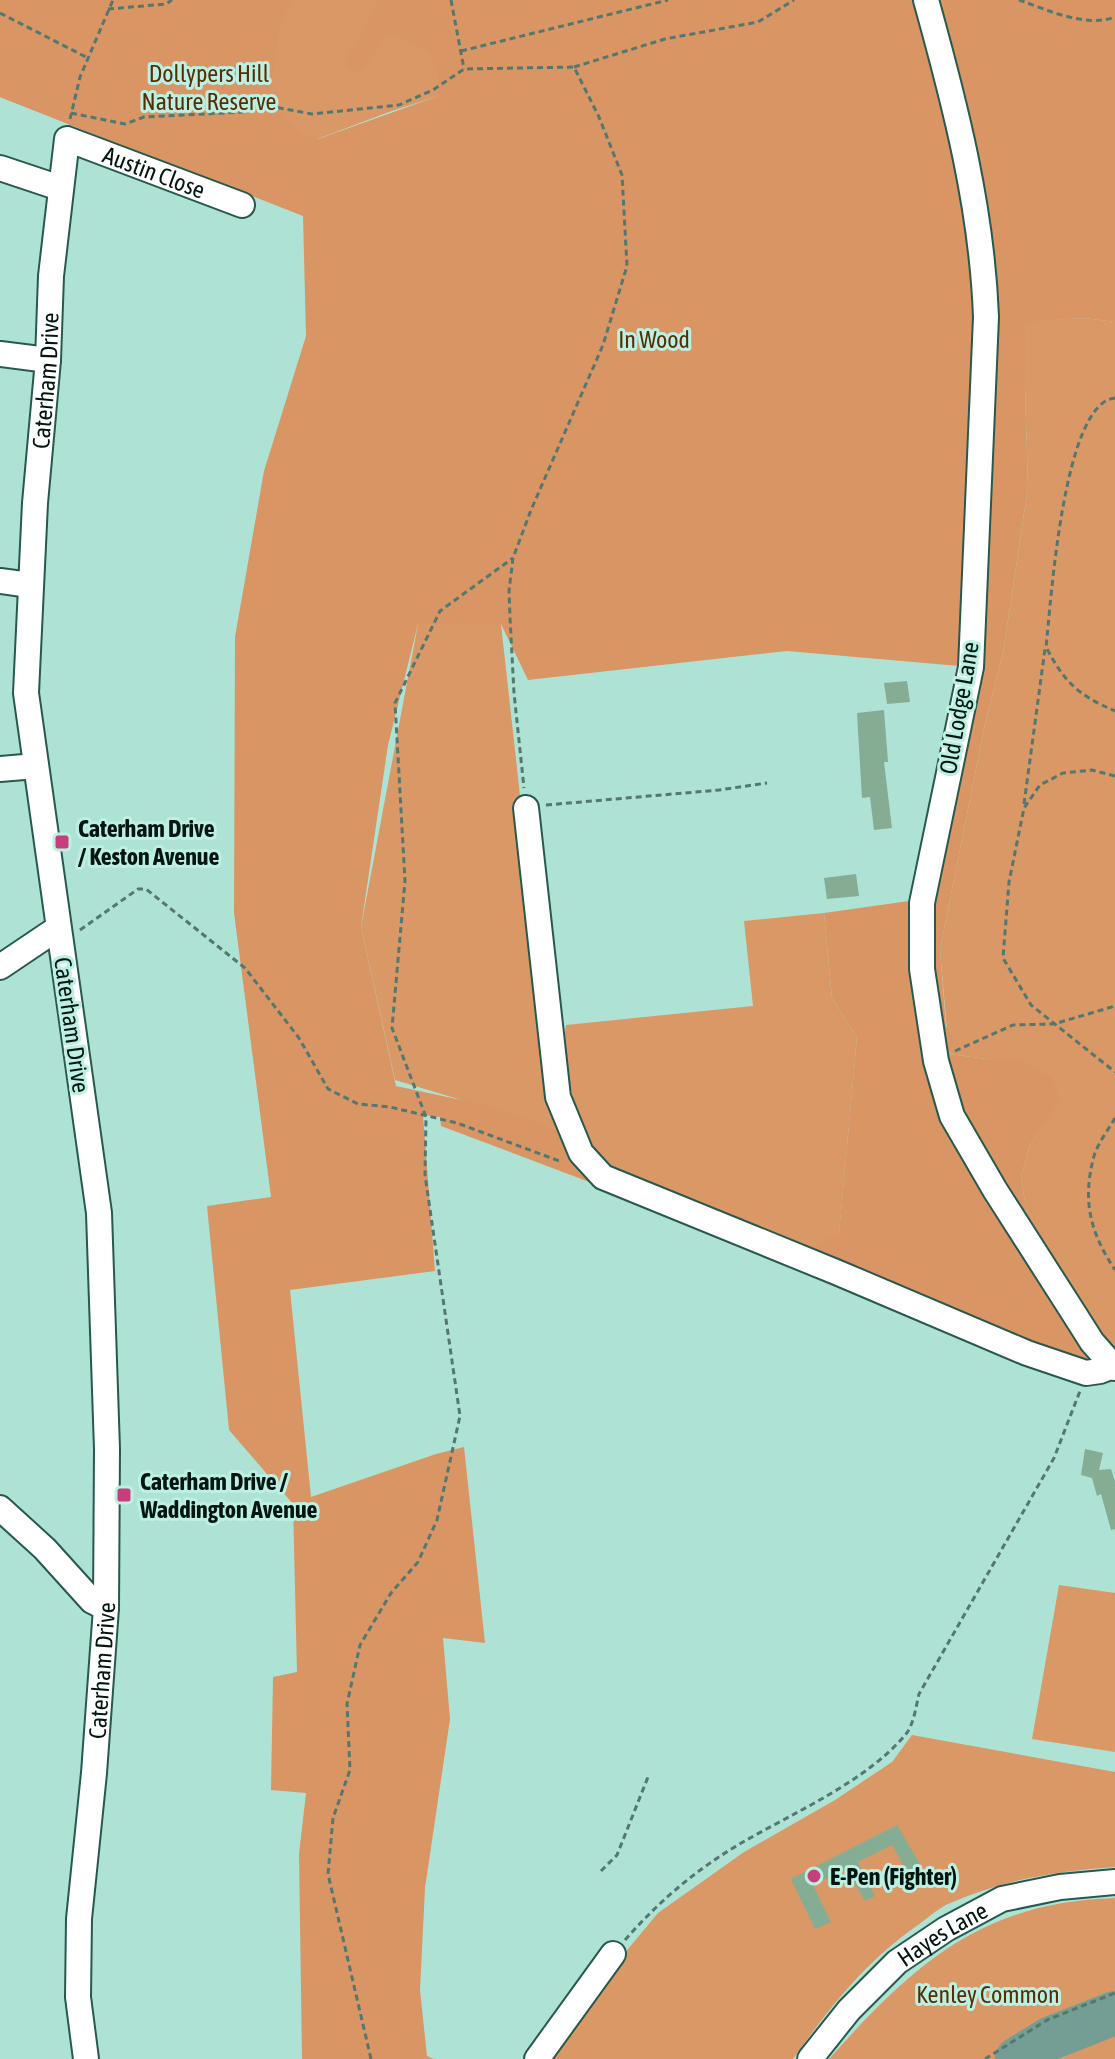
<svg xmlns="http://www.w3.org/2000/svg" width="1115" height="2059" viewBox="0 0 1115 2059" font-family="'Asap Condensed',sans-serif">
	<rect width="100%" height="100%" fill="#aee2d5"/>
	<g fill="#da9867">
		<polygon points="0,0 850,0 472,85 389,112 209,180 0,97"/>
		<polygon points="1084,318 1115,322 1115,1355 1031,1239 1021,1177 1030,1145 1060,1099 1017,1059 987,1059 949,1054 940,950 985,724 1003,653 1028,487 1025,387 1025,321"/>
		<polygon points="418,624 501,624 557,1129 395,1080 361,927"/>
		<polygon points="824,913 832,998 857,1037 839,1234 802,1251 618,1173 579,1132 563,1045 566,1025 753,1006 744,921"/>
		<polygon points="1059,1585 1115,1593 1115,1752 1032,1739"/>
		<path d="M912,1735l203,37v95c-57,4 -114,13 -167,37 -11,5 -20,14 -30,21 -53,37 -88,82 -125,134h-247l72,-98 40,-48 86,-61 91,-52 57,-38z"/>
		<path d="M1115,1898v105l-65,24 -52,32h-169c85,-95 153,-157 286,-161z"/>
		<polygon points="1115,2029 1115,2059 1046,2059 1078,2040"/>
	</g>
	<g fill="#d99664">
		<path d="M0,0h294l-13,21 -10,67 16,32 14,14 17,5 120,-43c2,-44 -13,-48 -50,-64l-28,43 -17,-11 35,-59 -6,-5h545l45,164 17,136 -13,366 -52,241 38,226 36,72 111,159 -12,2 -285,-115 37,-18 18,-196 -25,-39 -8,-85 85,-12 50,-235 -172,-15 -259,29 -27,-56h-83l-30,121 -27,182 35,159 84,18 77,25 19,26 37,36 -172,-65 -1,-9 -17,-2 12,156 -145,19 21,207 125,-43 28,-7 21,196 -42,-5 7,81 -25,169 -5,102 7,66 7,3h-132l-3,-205 7,-61 -35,-3 2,-113 24,-5 -4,-168 -64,-74 -22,-224 64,-9 -37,-284 1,-276 29,-166 42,-135 -3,-120 -303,-119z"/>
		<polygon points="936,0 1115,0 1115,322 1084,318 1025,322 1025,387 1028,487 1003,653 985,724 940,950 946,1026 954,1038 949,1054 987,1059 1017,1059 1051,1077 1061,1099 1030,1145 1021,1177 1031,1239 962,1113 946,1066 938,1021 928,908 980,662 999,328 991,259"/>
	</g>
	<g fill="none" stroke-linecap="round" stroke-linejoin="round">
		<polyline stroke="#749d93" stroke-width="44" points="1017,2059 1051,2038 1115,2013"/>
	</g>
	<g fill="#85ad94">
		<polygon points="907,681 910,702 887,704 884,683"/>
		<polygon points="884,710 888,762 884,762 892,828 874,830 870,797 862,798 857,713"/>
		<polygon points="856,874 859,896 827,899 824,878"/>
		<polygon points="1085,1449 1103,1453 1099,1470 1111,1469 1115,1482 1115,1529 1111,1530 1101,1494 1097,1496 1092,1478 1081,1475"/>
		<polygon points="897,1825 923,1869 910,1877 892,1845 858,1862 875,1896 865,1901 846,1869 813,1885 831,1922 815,1929 791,1879"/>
	</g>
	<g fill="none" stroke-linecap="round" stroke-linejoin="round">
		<g stroke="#27594e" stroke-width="28">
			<g id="minor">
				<path d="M926,0c29,104 56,208 60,317l-15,350 -49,236v66l14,92 16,55 43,74 78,122 19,30 23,26"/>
				<polyline points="0,168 60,188"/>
				<polyline points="0,354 48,360"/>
				<polyline points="0,581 30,585"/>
				<polyline points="0,769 36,766"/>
				<polyline points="526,808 558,1097 581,1153 603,1177 836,1272 1027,1353 1086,1373 1100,1371 1113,1366"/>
				<polyline points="0,967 58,928"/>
				<polyline points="0,1508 45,1549 92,1601 106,1608"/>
				<path id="s1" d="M86,2059l-8,-62 1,-78 15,-146 12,-165 1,-159 -8,-236 -73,-520 9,-190 13,-143 3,-84 16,-137 175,66"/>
				<polyline points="537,2059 613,1954"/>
				<path id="s2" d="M810,2059l39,-49 48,-48 49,-33 56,-30 58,-12 55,-5"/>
			</g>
		</g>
		<g stroke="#54776f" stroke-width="3" stroke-dasharray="6 4" stroke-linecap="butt">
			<polyline points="451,0 464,69"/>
			<path d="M1019,0c29,10 66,28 96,17"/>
			<polyline points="108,9 166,4 172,0"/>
			<polyline points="0,13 88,58"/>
			<polyline points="461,51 668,0"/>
			<polyline points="574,67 665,39 758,22 794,0"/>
			<polyline points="71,113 125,124 144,117 242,112 269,106 312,114 399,105 433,90 464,69 574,67 599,117 622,175 627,266 603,345 531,510 513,558 509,591 510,617 514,693 524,788"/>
			<polyline points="70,119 80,77 113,0"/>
			<path d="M1115,398c-52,4 -64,205 -69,249 19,36 32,48 69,64"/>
			<polyline points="1115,776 1092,770 1063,773 1040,785 1024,808 1009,882 1003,958 1031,1005 1115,1072"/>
			<polyline points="1024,804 1045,649"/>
			<polyline points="546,805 719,790 767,783"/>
			<polyline points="80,930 138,889 146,889 245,968 299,1038 328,1089 358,1104 390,1107 457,1123 562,1162"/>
			<polyline points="955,1051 1013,1025 1054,1024 1115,1006"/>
			<path d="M1115,1118c-7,12 -17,25 -21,38 -12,45 -4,76 21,114"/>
			<polyline points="601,1871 617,1855 648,1777"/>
			<path d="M625,1940c34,-39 73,-72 118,-98 52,-30 124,-61 163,-108 8,-10 10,-28 13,-40l135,-236 26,-67"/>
			<polyline points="371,2059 328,1874 333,1818 350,1770 347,1704 360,1645 391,1593 418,1562 437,1520 460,1416 425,1175 426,1117 392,1028 405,881 395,703 440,611 513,558"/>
			<polyline points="985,2059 1047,2020 1115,1993"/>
		</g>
		<use href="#minor" stroke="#fff" stroke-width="24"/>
	</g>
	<g fill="#c63e7b" stroke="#bbf0e2" stroke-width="3">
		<rect x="54" y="834" width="16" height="16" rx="4"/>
		<rect x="116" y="1487" width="16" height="16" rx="4"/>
		<circle cx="814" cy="1876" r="8"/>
	</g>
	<g text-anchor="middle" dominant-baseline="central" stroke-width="6" stroke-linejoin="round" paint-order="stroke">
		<g font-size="24" fill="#582d04" stroke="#bbf0e2">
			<text x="209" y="73">Dollypers Hill<tspan x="209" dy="28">Nature Reserve</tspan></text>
			<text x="654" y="339">In Wood</text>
			<text x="988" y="1994">Kenley Common</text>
		</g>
		<g font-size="24" fill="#021511" stroke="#bbf0e2">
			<text stroke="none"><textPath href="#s1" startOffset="2022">Austin Close</textPath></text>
			<text stroke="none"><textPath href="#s1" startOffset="1686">Caterham Drive</textPath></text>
			<text transform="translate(959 708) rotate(-80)">Old Lodge Lane</text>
			<text transform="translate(72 1025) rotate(82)">Caterham Drive</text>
			<text stroke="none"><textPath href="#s1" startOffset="390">Caterham Drive</textPath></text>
			<text stroke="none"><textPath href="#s2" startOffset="184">Hayes Lane</textPath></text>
		</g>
		<g font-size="24" font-weight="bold" fill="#021511" stroke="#bbf0e2" text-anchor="start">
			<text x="78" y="828">Caterham Drive<tspan x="78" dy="28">/ Keston Avenue</tspan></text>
			<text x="140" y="1481">Caterham Drive /<tspan x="140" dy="28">Waddington Avenue</tspan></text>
			<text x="830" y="1876">E-Pen (Fighter)</text>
		</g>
	</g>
</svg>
